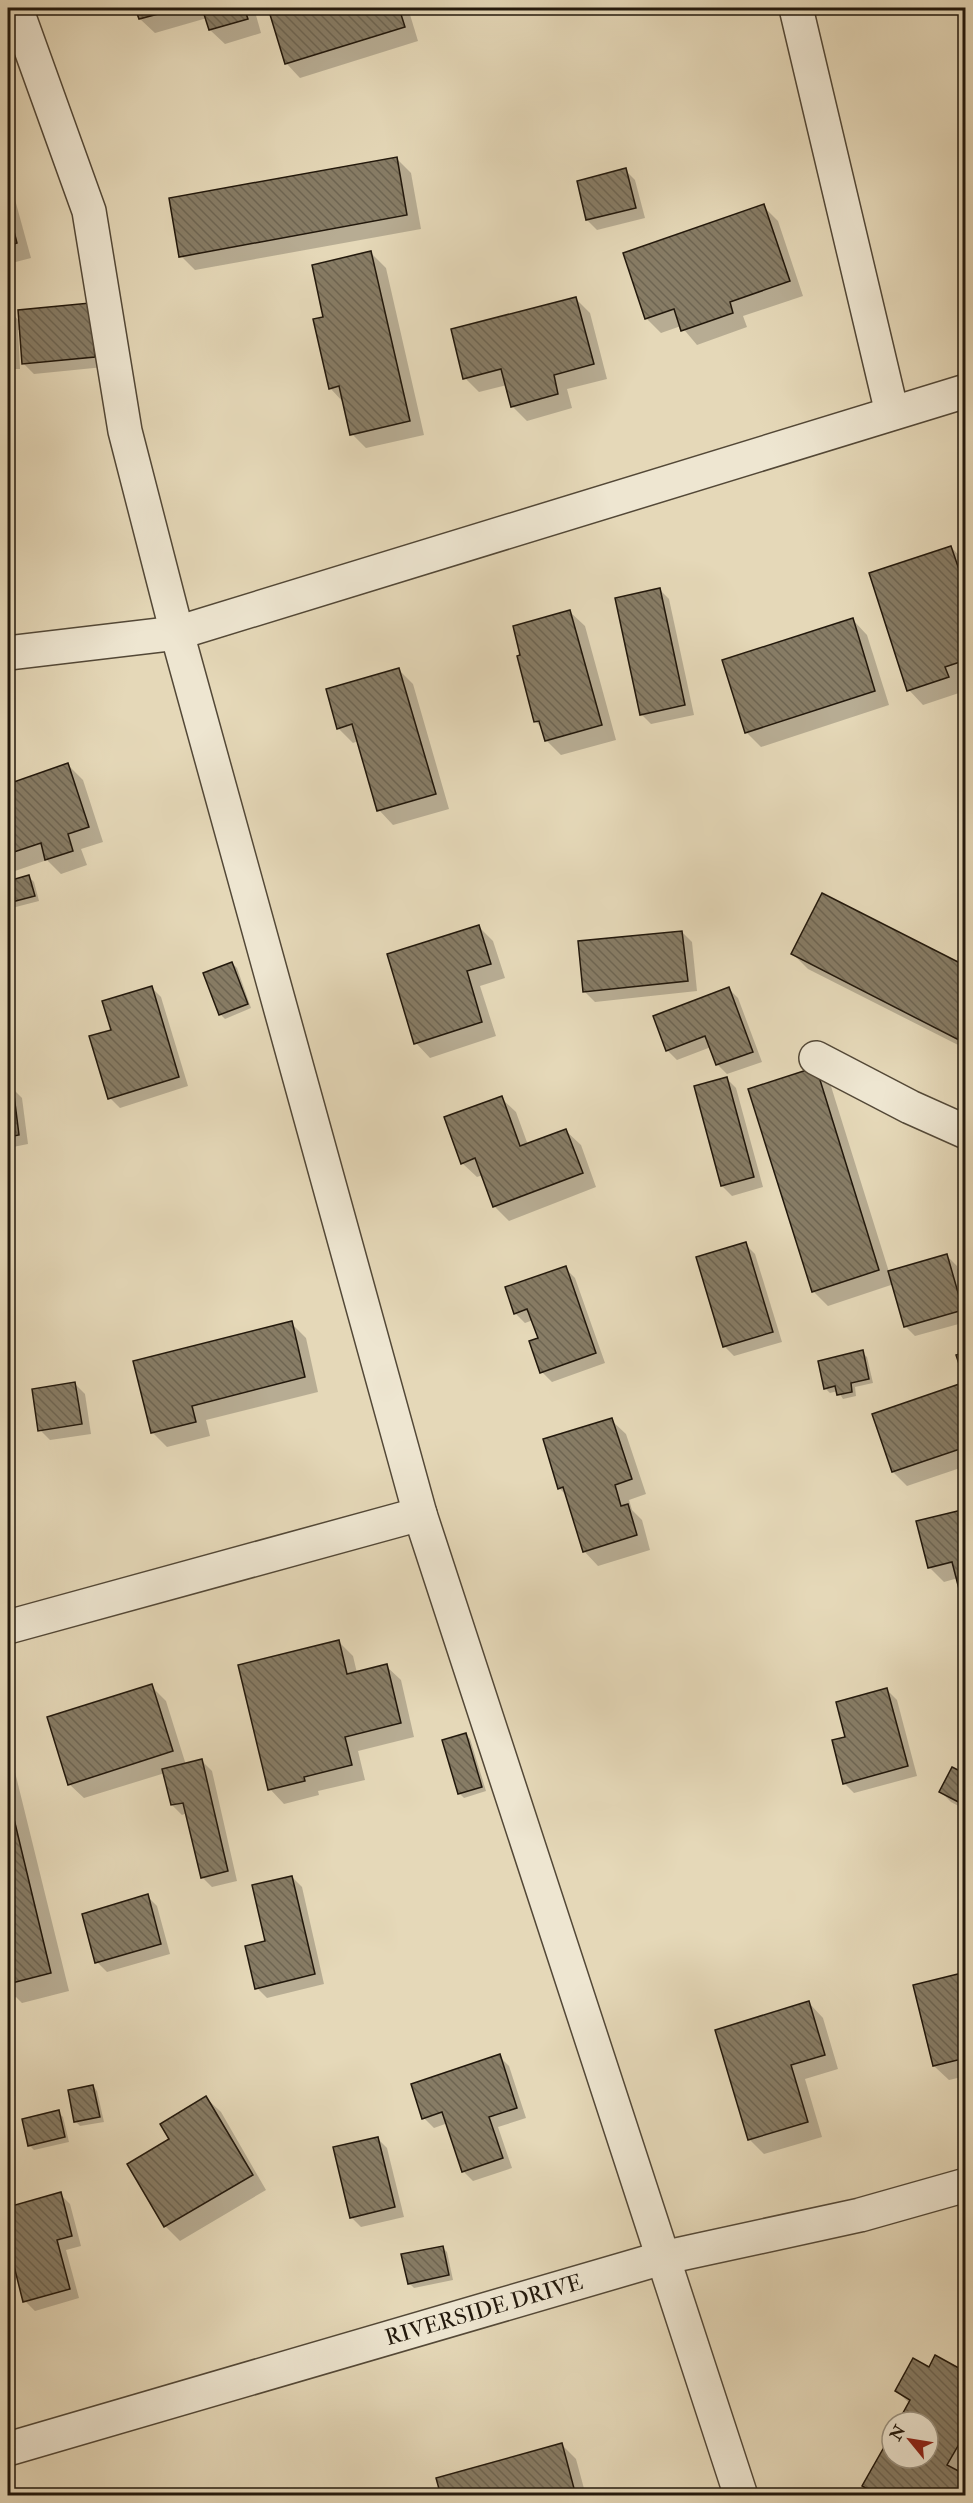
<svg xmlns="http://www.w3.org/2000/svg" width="973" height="2503" viewBox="0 0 973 2503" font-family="'IM FELL Double Pica',serif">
	<defs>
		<pattern id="building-back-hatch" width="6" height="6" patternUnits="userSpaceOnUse" patternTransform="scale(1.5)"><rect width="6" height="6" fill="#877c65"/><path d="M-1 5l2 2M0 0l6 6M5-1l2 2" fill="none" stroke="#6e6552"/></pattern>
	</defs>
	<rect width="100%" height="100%" fill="#e5d8b8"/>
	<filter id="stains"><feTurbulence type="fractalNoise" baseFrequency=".00333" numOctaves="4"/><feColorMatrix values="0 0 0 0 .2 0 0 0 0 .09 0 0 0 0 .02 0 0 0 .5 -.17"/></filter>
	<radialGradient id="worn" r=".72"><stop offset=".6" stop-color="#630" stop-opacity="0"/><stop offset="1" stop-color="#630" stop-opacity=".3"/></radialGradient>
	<g fill="#0003">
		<polygon points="137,8 254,8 261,33 225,44 210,30 207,18 155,33 140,19"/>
		<polygon points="269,8 408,8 418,41 300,78 286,63"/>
		<polygon points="396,158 411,173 421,229 195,270 181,256"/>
		<polygon points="625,170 635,180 645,218 597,230 587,220"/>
		<polygon points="8,174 31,258 8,264"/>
		<polygon points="763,206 778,221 803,296 743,316 747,327 697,345 681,326 661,333 646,318"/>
		<polygon points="371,253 386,268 424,435 366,448 352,434 344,403 330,388 325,318"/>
		<polygon points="576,299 590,313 607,379 567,389 572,408 527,421 512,406 507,385 479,392 465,378"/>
		<polygon points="89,304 104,367 34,374 24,364 21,330 18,330 20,369 8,369 8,309 20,322"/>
		<polygon points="951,547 966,563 966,679 959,682 962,692 923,705 909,690"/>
		<polygon points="659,589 669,599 694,715 651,724 641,714"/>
		<polygon points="570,612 585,626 616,740 561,755 546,740 543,729 536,722"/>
		<polygon points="853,620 867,635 889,705 761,747 746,732"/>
		<polygon points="398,669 413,684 449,809 393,825 379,810 358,741 353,743 338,728"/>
		<polygon points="68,765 83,780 103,842 81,849 87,865 61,874 47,860 15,871 8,864 8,785"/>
		<polygon points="29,877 34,882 39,901 8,909 8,883"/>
		<polygon points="479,927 493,941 505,978 480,986 496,1036 430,1058 416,1043"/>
		<polygon points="682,932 692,942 697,991 595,1002 585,992"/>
		<polygon points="793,954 966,967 966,1049 808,969"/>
		<polygon points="232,963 237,968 251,1008 225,1019 220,1014"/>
		<polygon points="151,987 161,997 188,1086 120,1108 110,1098 113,1031"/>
		<polygon points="728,988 738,998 762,1062 727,1074 717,1064 711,1047 677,1060 667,1050"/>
		<polygon points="816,1069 830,1083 889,1272 947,1256 957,1266 966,1297 966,1322 915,1336 905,1326 894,1284 828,1306 813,1291"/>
		<polygon points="726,1078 736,1088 763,1187 732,1196 722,1186"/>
		<polygon points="12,1088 22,1098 28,1144 8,1148 8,1089"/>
		<polygon points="501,1098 516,1112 528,1145 566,1131 581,1145 596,1187 509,1221 494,1206 483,1175 477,1177 462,1163"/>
		<polygon points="745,1244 755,1254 782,1342 734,1356 724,1346"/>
		<polygon points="565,1268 575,1278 605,1363 552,1382 542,1372 531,1342 540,1339 533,1320 525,1323 515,1313"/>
		<polygon points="291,1323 306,1338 318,1392 206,1420 210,1436 167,1447 152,1432"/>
		<polygon points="862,1352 867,1357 873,1383 855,1387 856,1396 843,1399 838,1391 830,1393 825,1388"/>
		<polygon points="966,1383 966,1466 907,1486 893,1472"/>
		<polygon points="75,1384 85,1394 91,1434 50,1440 40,1430"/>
		<polygon points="611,1420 626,1434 646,1494 629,1500 632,1510 642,1520 650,1550 598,1566 584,1551 567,1496 559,1488"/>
		<polygon points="966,1510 958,1578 944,1582 929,1567"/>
		<polygon points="338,1641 353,1656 357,1673 386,1666 401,1680 414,1737 358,1751 365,1780 318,1791 319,1795 284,1804 270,1789"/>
		<polygon points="151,1686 166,1701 186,1765 202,1761 212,1771 237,1881 212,1887 202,1877 187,1813 182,1815 172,1805 165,1773 84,1798 69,1784"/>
		<polygon points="887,1690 897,1700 917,1776 854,1793 844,1783 847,1738"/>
		<polygon points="466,1735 470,1739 486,1791 464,1798 459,1793"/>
		<polygon points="8,1758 13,1764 69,1991 22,2003 16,1997 8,1999"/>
		<polygon points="966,1775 966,1810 951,1802 941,1792"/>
		<polygon points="292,1877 302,1887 324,1984 267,1998 257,1988 267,1942"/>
		<polygon points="147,1896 157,1906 170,1954 107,1972 97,1962"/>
		<polygon points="966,1973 966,2076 949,2080 934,2066"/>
		<polygon points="809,2003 823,2018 838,2069 805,2079 822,2137 764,2154 749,2139"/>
		<polygon points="499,2056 509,2066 526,2118 498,2127 512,2168 473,2181 463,2171 448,2123 434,2128 424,2118"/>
		<polygon points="93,2086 97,2091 104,2122 80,2126 76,2122"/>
		<polygon points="206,2098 221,2112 266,2190 180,2241 165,2226"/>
		<polygon points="58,2112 63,2117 69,2142 34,2150 29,2145"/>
		<polygon points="377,2138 387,2148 404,2217 361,2227 351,2217"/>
		<polygon points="60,2194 70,2204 81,2246 66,2250 79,2298 35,2311 25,2301 8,2236 8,2208"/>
		<polygon points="442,2247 447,2252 453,2280 414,2288 409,2283"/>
		<polygon points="930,2370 966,2374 966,2472 963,2476 966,2496 874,2496 864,2485 892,2436 892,2458 928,2458 928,2422 900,2422 910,2404 897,2391"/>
		<polygon points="561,2444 576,2459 586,2496 443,2496"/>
	</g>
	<g fill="url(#building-back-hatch)" stroke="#22180c" stroke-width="1.5">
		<polygon points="135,8 181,8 139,19"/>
		<polygon points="202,8 244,8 248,19 209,30"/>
		<polygon points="268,8 399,8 405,27 285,64"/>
		<polygon points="397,157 407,215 179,257 169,198"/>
		<polygon points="626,168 636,208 586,220 577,181"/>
		<polygon points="764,204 790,281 730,302 733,313 681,331 674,309 645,319 623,253"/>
		<polygon points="8,208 17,243 8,246"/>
		<polygon points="371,251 410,421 350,435 339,386 329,389 313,319 323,317 312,265"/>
		<polygon points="576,297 594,364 554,375 558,394 511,407 501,369 463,379 451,329"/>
		<polygon points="90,303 95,357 22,364 18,310"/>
		<polygon points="8,307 11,359 8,359"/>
		<polygon points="951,546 966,590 966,660 945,667 949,677 907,691 869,573"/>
		<polygon points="660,588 685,705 640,715 615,598"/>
		<polygon points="570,610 602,725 545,741 539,721 534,722 517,656 520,655 513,626"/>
		<polygon points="853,618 875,691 745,733 722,660"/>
		<polygon points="399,668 436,794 377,811 352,724 337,729 326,689"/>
		<polygon points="68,763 89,827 68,834 73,851 45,860 41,843 8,854 8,784"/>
		<polygon points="29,875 35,896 8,903 8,881"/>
		<polygon points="822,893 966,966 966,1027 959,1040 791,954"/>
		<polygon points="479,925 491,964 467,971 482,1022 414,1044 387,954"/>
		<polygon points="682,931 688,981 583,992 578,941"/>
		<polygon points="232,962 248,1004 219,1015 203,973"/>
		<polygon points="152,986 179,1077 108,1099 89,1036 111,1030 102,1001"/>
		<polygon points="729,987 753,1052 716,1065 705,1036 666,1051 653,1016"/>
		<polygon points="816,1067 879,1270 812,1292 748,1089"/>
		<polygon points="727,1077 754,1177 721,1186 694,1086"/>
		<polygon points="13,1087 19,1135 8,1137 8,1088"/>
		<polygon points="502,1096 520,1146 566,1129 583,1173 493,1207 475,1158 461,1164 444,1117"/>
		<polygon points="746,1242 773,1332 723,1347 696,1257"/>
		<polygon points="947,1254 963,1310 904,1327 888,1271"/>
		<polygon points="566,1266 596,1353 540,1373 529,1341 538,1338 527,1309 514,1314 505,1287"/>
		<polygon points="292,1321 305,1377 192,1406 196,1422 151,1433 133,1361"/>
		<polygon points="863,1350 869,1379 851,1383 852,1392 837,1395 835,1386 824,1389 818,1361"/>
		<polygon points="966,1352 966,1447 892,1472 872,1414 965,1382 956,1355"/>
		<polygon points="75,1382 82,1424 38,1431 32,1389"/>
		<polygon points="612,1418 632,1479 615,1485 621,1506 628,1504 637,1535 583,1552 563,1487 558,1489 543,1439"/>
		<polygon points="966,1509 966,1616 952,1562 928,1568 916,1521"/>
		<polygon points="339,1640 347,1674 387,1664 401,1723 345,1737 352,1765 304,1777 305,1781 268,1790 238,1665"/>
		<polygon points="152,1684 173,1751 68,1785 47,1717"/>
		<polygon points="887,1688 908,1766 843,1784 832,1740 845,1737 836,1702"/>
		<polygon points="466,1733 482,1787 458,1794 442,1740"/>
		<polygon points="202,1759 228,1871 201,1878 183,1803 171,1805 162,1769"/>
		<polygon points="952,1767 966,1774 966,1806 939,1792"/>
		<polygon points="8,1794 51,1973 8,1984"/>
		<polygon points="292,1876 315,1974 255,1989 245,1946 265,1941 252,1885"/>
		<polygon points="148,1894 161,1944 95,1963 82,1914"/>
		<polygon points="966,1972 966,2058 933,2066 913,1985"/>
		<polygon points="809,2001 825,2055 791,2065 808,2122 748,2140 715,2030"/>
		<polygon points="500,2054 517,2108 489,2117 503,2158 462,2172 442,2112 422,2119 411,2084"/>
		<polygon points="93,2085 100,2117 74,2122 68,2090"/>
		<polygon points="206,2096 253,2175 164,2227 127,2164 169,2139 160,2124"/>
		<polygon points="59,2110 65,2137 28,2146 22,2119"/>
		<polygon points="378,2137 395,2207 350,2218 333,2147"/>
		<polygon points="61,2192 72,2236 57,2240 70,2289 23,2302 8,2242 8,2207"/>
		<polygon points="443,2246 449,2275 408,2284 401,2254"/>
		<polygon points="935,2355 966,2372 966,2432 947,2465 966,2475 966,2496 880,2496 862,2486 892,2433 892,2458 928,2458 928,2422 898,2422 910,2400 895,2391 913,2358 929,2367"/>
		<polygon points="562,2443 576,2496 441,2496 436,2478"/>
	</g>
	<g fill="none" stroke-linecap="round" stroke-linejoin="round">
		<g stroke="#534837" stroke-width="36">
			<g id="minor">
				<polyline points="16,8 89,211 125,431 177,633 420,1514 741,2496"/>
				<polyline points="796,8 892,413"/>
				<polyline points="8,653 177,633 966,391"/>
				<polyline points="816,1058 910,1107 966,1132"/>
				<polyline points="8,1627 420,1514"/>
				<path id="s1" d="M8,2449l654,-191 198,-43 106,-30"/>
			</g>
		</g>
		<use href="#minor" stroke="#eee6d1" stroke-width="33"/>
	</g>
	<g text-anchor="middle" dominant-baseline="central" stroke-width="4.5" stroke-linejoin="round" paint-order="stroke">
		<g font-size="22" fill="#22180c" stroke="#eee6d1">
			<text stroke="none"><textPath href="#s1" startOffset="496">RIVERSIDE DRIVE</textPath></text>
		</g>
	</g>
	<rect width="973" height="2503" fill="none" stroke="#e5d8b8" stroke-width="30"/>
	<rect x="9" y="9" width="955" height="2485" fill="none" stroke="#22180c" stroke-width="3"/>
	<rect x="15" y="15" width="943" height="2473" fill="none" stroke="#22180c" stroke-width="1.5"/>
	<g transform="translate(910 2440) rotate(300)"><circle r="28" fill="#eee6d1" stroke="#9c9482" stroke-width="1.5"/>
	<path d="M0-4.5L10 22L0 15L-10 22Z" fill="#8f2418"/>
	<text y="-9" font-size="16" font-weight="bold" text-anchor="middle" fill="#22180c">N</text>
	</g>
	<rect width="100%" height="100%" filter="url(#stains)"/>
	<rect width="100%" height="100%" fill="url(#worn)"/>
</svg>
